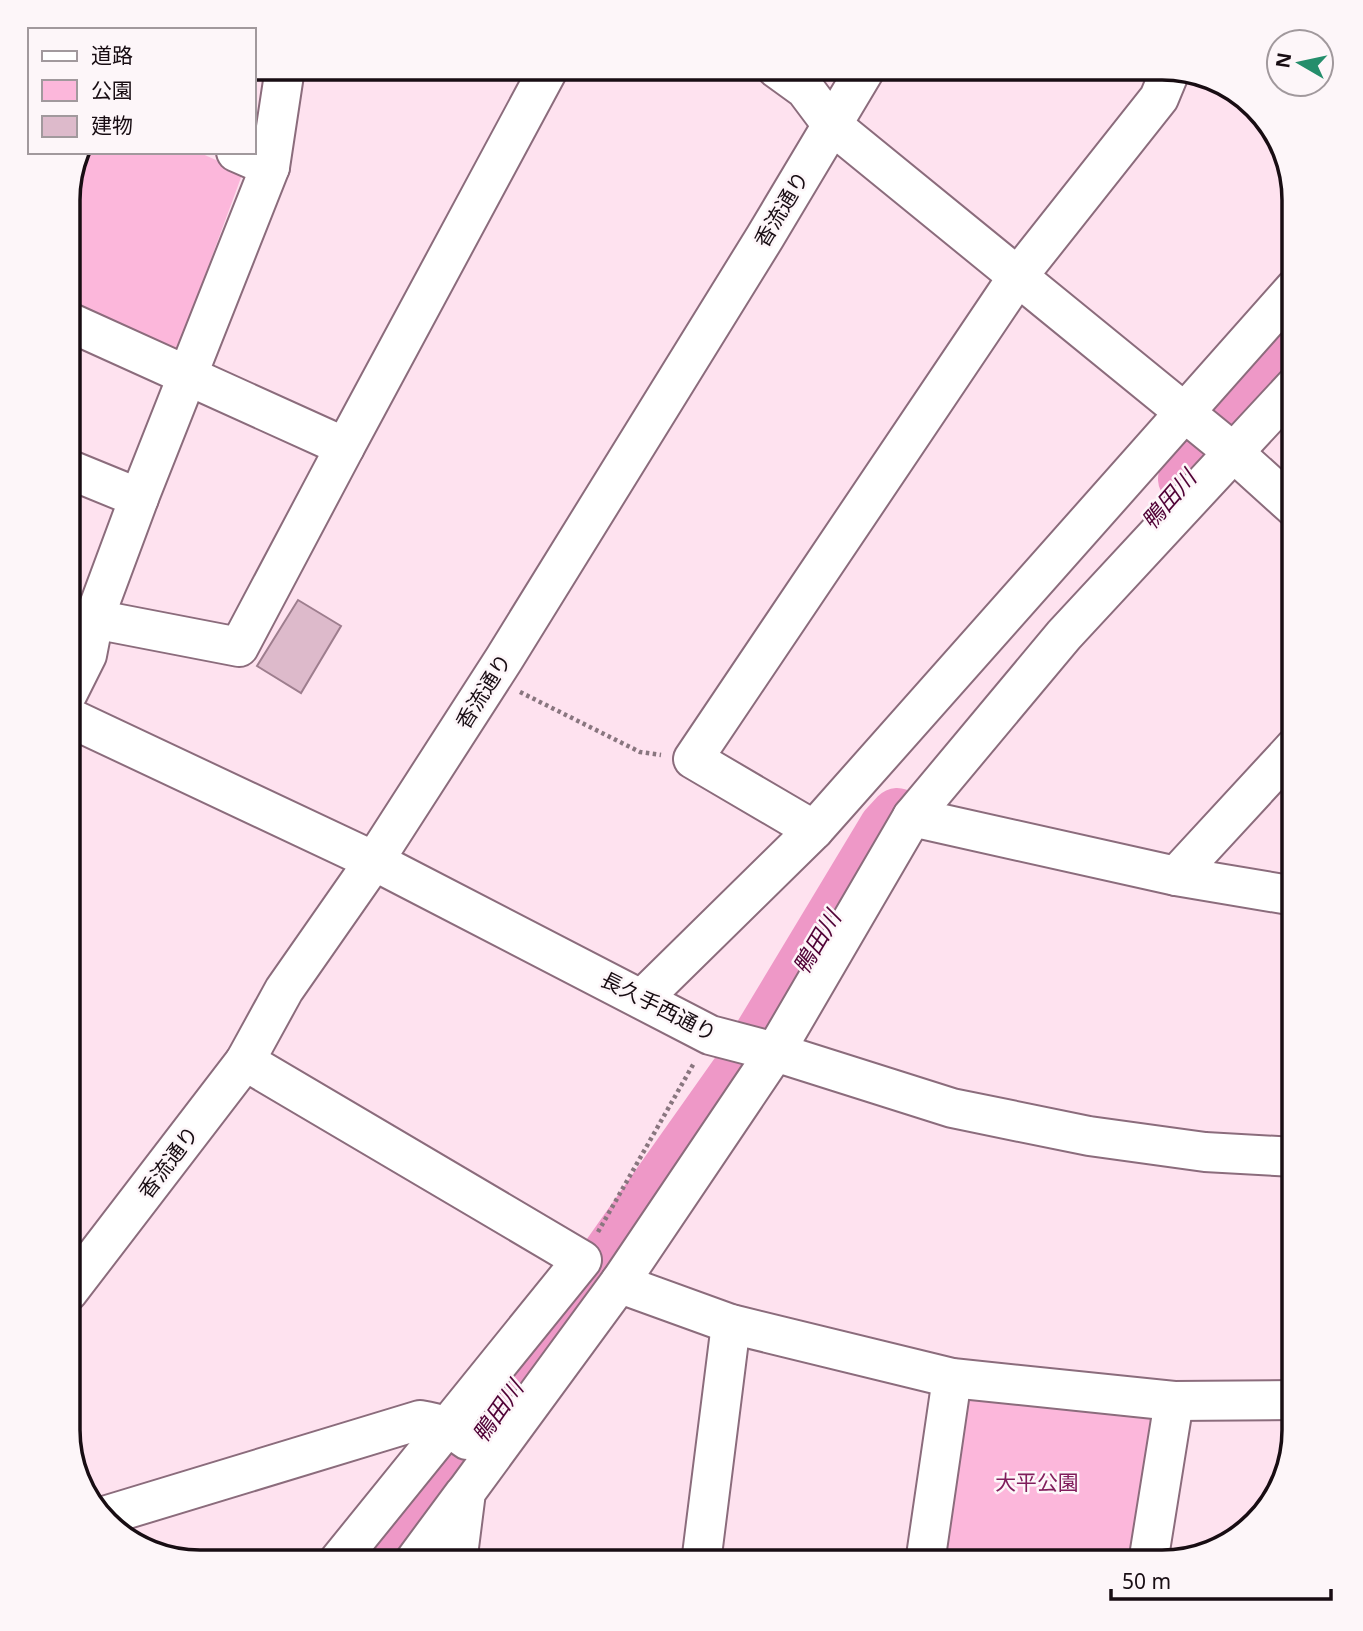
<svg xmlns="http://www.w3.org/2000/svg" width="1363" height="1631" viewBox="0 0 1363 1631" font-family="'Noto Sans','Noto Sans JP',sans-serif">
	<rect width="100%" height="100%" fill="#fee2ef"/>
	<g fill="#fcb7db">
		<polygon points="79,152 198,152 243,172 178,349 69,301 69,192"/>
		<polygon points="968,1395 1151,1413 1131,1563 943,1563"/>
	</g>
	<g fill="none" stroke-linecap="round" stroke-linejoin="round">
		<g stroke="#ee98c7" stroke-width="52">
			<polyline points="1184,479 1295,353"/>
			<polyline points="377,1563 464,1458 741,1066 885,827 897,814"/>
		</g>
	</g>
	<polygon fill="#ddbacb" stroke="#9e7e8e" stroke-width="2" points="298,600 341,626 301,693 257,666"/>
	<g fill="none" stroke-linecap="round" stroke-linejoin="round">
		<g stroke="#8b6c7c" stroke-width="42">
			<g id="minor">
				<polyline points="776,68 805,89 832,125 1233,452 1295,508"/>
				<polyline points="236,152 270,167"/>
				<polyline points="69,322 345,447 549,68"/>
				<polyline points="68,469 139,498"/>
				<polyline points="94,619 239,647 345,447"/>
				<polyline points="68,693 87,655 94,619 139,498 270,167 285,68"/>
				<polyline points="68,717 374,861 710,1035 775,1052 952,1108 1089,1136 1205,1152 1295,1157"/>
				<polyline points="912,817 1176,876 1295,896"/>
				<polyline points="814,830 693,759 1018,276 1159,98 1171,69"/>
				<polyline points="1176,876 1295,747"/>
				<polyline points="643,998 814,830 1295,288"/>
				<polyline points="245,1061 582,1260 337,1563"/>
				<polyline points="620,1282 626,1286 731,1324 952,1378 1174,1401 1295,1400"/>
				<polyline points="68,1292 245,1061 284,990 374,861 504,659 765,237 866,68"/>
				<path d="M104,1516l316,-96c19,3 32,8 47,20"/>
				<polyline points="413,1563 464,1494"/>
				<polyline points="457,1563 466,1492 620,1282 775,1052 912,817 1064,635 1295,386"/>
				<polyline points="701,1563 731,1324"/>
				<polyline points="925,1563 952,1378"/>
				<polyline points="1148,1563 1174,1401"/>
			</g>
		</g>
		<g stroke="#89767f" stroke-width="4.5" stroke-dasharray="3.5 3.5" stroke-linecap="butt">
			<polyline points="520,692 640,752 661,755"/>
			<polyline points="598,1232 694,1063"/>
		</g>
		<use href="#minor" stroke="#fff" stroke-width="38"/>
	</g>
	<g text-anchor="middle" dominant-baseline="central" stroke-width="5" stroke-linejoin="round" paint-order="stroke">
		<g font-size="21" fill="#180d13" stroke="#fdf6f9">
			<text transform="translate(781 209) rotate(-59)">香流通り</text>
			<text transform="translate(483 691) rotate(-58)">香流通り</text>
			<text transform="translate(659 1006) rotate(27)">長久手西通り</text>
			<text transform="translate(168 1162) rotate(-53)">香流通り</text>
		</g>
		<g font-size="21" fill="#801d5c" stroke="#fdf6f9">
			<text x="1037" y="1482">大平公園</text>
		</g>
		<g font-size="23" font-style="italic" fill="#500236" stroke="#fdf6f9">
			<text transform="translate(1168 499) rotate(-49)">鴨田川</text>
			<text transform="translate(816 942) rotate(-59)">鴨田川</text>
			<text transform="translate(497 1411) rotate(-55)">鴨田川</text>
		</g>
	</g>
	<path d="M0 0H1363V1631H0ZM200 80H1162A120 120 0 0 1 1282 200V1430A120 120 0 0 1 1162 1550H200A120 120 0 0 1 80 1430V200A120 120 0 0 1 200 80Z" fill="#fdf6f9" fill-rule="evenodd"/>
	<path fill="none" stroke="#180d13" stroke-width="3.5" d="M200 80H1162A120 120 0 0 1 1282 200V1430A120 120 0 0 1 1162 1550H200A120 120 0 0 1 80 1430V200A120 120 0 0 1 200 80Z"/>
	<rect x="28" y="28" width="228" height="126" fill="#fdf6f9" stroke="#a1999d" stroke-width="2"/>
	<rect x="42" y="51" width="35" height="10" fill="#ffffff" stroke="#a1999d" stroke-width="2"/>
	<text x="91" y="63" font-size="21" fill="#180d13">道路</text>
	<rect x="42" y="80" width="35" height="21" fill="#fcb7db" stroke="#a1999d" stroke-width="2"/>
	<text x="91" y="98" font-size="21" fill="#180d13">公園</text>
	<rect x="42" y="116" width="35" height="21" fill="#ddbacb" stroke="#a1999d" stroke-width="2"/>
	<text x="91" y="133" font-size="21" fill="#180d13">建物</text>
	<g transform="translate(1300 63) rotate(279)"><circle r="33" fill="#fdf6f9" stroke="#a1999d" stroke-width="2"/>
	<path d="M0-5L12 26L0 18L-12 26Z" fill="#248e6c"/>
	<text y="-10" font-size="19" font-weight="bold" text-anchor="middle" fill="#180d13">N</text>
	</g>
	<path d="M1111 1589v10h220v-10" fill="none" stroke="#180d13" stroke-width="3.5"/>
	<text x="1122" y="1589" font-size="21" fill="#180d13" stroke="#fdf6f9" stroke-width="5" paint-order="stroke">50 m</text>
</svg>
